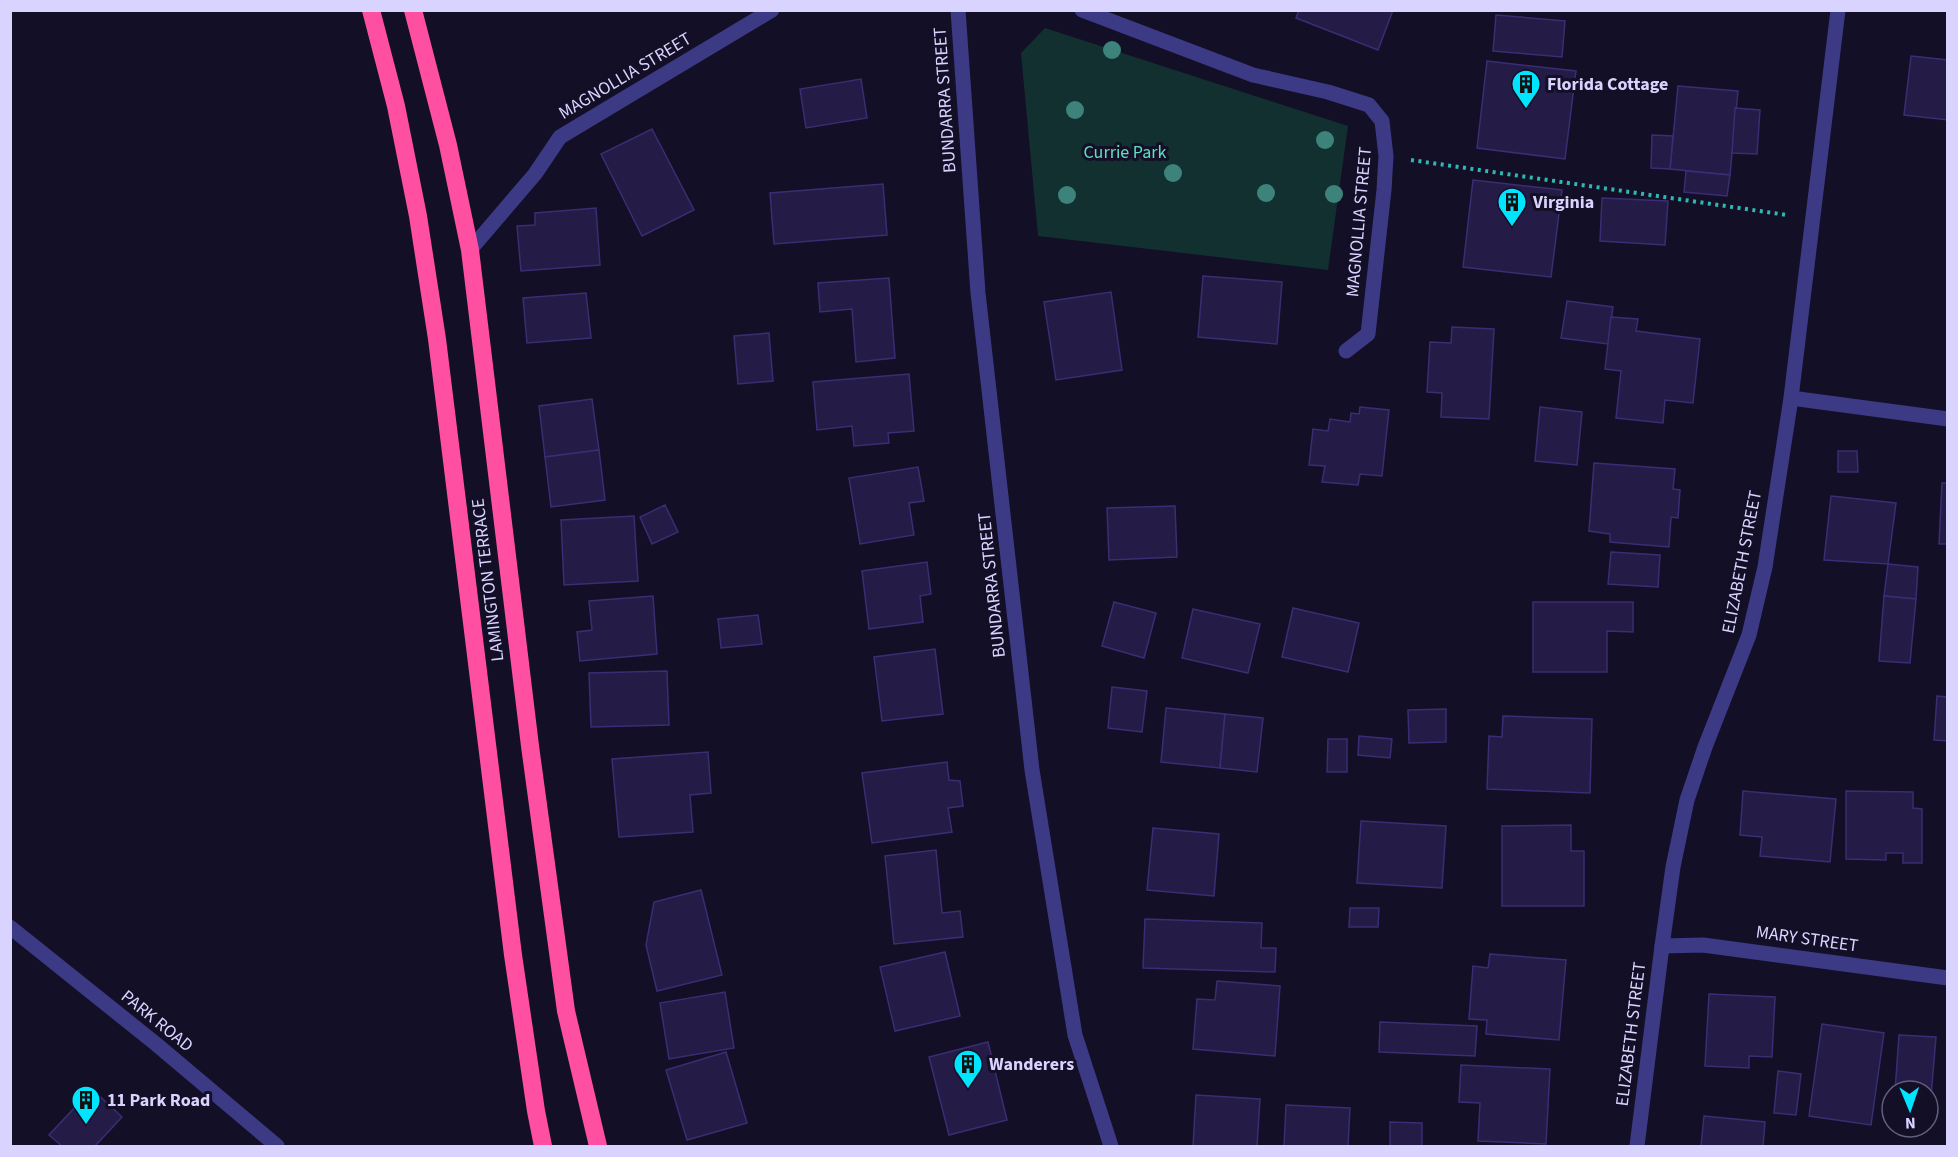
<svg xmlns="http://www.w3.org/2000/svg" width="1958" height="1157" viewBox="0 0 1958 1157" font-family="'Source Sans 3',sans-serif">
	<rect width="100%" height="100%" fill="#130f26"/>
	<polygon fill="#12302f" points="1045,28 1348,126 1328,270 1038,236 1021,53"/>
	<g fill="#241b47" stroke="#3b2d73" stroke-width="1.5">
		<polygon points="1299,10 1393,10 1378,50 1296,18"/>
		<polygon points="1496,15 1565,21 1562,57 1493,51"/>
		<polygon points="1911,56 1948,60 1948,120 1904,115"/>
		<polygon points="1487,61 1576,71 1565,159 1477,148"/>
		<polygon points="861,79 867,118 806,128 800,89"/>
		<polygon points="1678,86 1738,91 1730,175 1670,169"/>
		<polygon points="1735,108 1760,110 1757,154 1732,153"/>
		<polygon points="652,129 694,210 642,236 601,154"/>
		<polygon points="1652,135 1673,136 1670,169 1651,168"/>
		<polygon points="1686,171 1730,175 1727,196 1684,192"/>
		<polygon points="1473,180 1562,190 1551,277 1463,267"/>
		<polygon points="883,184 887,235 774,244 770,193"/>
		<polygon points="1602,198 1668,201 1665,245 1600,241"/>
		<polygon points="596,208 600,265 521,271 517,226 535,225 535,213"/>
		<polygon points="1203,276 1282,282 1277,344 1198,337"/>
		<polygon points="889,278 895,358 856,362 852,309 820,312 818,283"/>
		<polygon points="1111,292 1122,370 1056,380 1044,302"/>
		<polygon points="586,293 591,338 527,343 523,298"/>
		<polygon points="1567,301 1613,307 1608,344 1561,338"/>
		<polygon points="1611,317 1638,319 1636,331 1700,339 1693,403 1665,400 1663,423 1616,418 1621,371 1605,369"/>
		<polygon points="1452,327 1494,329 1489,419 1441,417 1442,393 1427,392 1430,342 1451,343"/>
		<polygon points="769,333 773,381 738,384 734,336"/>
		<polygon points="909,374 914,431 888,433 889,443 854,446 852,426 817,430 813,382"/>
		<polygon points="592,399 599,450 545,457 539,406"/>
		<polygon points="1360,407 1389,410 1382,476 1360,474 1358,485 1322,482 1325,466 1309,465 1313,429 1328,431 1330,419 1350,422 1351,413 1359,414"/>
		<polygon points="1540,407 1582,412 1577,465 1535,461"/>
		<polygon points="599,450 605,500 551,507 545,457"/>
		<polygon points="1838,451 1857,451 1858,472 1838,472"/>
		<polygon points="1594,463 1675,469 1673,489 1680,490 1678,518 1671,517 1669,547 1610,542 1610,534 1589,531"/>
		<polygon points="918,467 924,501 909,503 914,535 860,544 849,478"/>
		<polygon points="1942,483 1948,483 1948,544 1939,544"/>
		<polygon points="1831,496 1896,503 1888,564 1824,560"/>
		<polygon points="665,505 678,532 652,544 640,517"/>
		<polygon points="1175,506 1177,557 1109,560 1107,508"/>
		<polygon points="634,516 638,581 564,585 561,520"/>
		<polygon points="1611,552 1660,555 1658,587 1608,584"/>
		<polygon points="927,562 931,594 920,596 923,622 869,629 862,571"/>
		<polygon points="1888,564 1918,567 1916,599 1884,596"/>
		<polygon points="653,596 657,654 580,661 577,632 592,630 589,601"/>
		<polygon points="1884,596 1916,599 1910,663 1879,661"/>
		<polygon points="1114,602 1156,613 1144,658 1102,646"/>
		<polygon points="1533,602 1633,602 1633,632 1607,631 1607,672 1533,672"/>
		<polygon points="1293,608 1359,623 1348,672 1282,657"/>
		<polygon points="1193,609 1260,624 1248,673 1182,658"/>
		<polygon points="758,615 762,644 721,648 718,619"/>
		<polygon points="935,649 943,714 882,721 874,657"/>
		<polygon points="667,671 669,725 591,727 589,673"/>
		<polygon points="1112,687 1147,691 1142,732 1108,728"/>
		<polygon points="1937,696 1948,697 1948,741 1934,740"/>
		<polygon points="1166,708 1225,714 1220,768 1161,762"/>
		<polygon points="1446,709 1446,742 1409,743 1408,710"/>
		<polygon points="1225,714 1263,718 1257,772 1220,768"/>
		<polygon points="1503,716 1592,719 1590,793 1487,789 1489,736 1502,737"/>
		<polygon points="1359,736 1392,739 1390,758 1358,755"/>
		<polygon points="1328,739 1347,739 1347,772 1327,772"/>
		<polygon points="708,752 711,793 690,795 693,832 619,837 612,759"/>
		<polygon points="947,762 949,780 960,781 963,806 948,808 952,832 872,843 862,773"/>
		<polygon points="1743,791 1836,799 1830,862 1760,856 1762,837 1740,835"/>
		<polygon points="1846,791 1913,792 1913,808 1922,809 1922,863 1903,863 1903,853 1886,853 1886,860 1846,859"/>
		<polygon points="1361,821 1446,826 1442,888 1357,883"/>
		<polygon points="1571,825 1571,851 1584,851 1584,906 1502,906 1502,826"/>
		<polygon points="1153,828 1219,834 1214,896 1147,890"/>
		<polygon points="936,850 942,913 960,911 963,937 894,944 885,856"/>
		<polygon points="701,890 722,975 657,991 646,945 654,902"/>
		<polygon points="1350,908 1379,908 1378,927 1349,927"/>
		<polygon points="1145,919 1262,923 1261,948 1276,948 1275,972 1143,968"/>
		<polygon points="945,952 960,1016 895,1031 880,967"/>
		<polygon points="1490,954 1566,960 1559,1040 1486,1034 1487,1020 1469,1019 1473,966 1488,968"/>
		<polygon points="1217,981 1280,986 1275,1056 1193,1049 1197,999 1215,1000"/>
		<polygon points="725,992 734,1048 669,1059 660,1003"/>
		<polygon points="1709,994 1775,997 1772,1057 1749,1056 1749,1068 1705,1066"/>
		<polygon points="1380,1022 1477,1026 1475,1056 1379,1052"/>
		<polygon points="1822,1024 1884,1033 1871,1125 1809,1116"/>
		<polygon points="1899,1035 1936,1037 1929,1120 1928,1091 1895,1091"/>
		<polygon points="988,1042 1007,1120 949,1135 929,1057"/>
		<polygon points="726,1052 747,1123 687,1140 666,1070"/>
		<polygon points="1461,1065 1550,1069 1546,1144 1478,1141 1480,1103 1459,1102"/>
		<polygon points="1778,1071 1801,1074 1796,1115 1774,1113"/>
		<polygon points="92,1089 122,1117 95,1146 62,1146 49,1135"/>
		<polygon points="1196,1095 1260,1099 1257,1146 1193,1146"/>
		<polygon points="1286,1105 1350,1108 1348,1146 1284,1146"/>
		<polygon points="1704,1116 1765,1122 1763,1146 1701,1146"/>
		<polygon points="1390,1122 1422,1123 1422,1146 1390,1146"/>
	</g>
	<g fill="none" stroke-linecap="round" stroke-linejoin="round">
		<polyline stroke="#2fb8b0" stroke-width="4" stroke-dasharray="3 4.5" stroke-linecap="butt" points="1411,160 1787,215"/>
		<g stroke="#3d3a85" stroke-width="15">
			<polyline points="958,10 978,293 1032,770 1075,1035 1111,1146"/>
			<polyline points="1082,10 1253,75 1328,92 1369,105 1382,121 1386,156 1384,190 1368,334 1346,351"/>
			<polyline points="470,250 535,174 560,137 772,10"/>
			<polyline points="1791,398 1948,419"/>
			<polyline points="10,927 156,1044 277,1146"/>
			<polyline points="1662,946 1703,945 1948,978"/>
			<polyline points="1637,1146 1662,946 1673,867 1687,800 1705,747 1749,635 1765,567 1791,398 1838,10"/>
		</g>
		<g stroke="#ff4fa3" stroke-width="18">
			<polyline points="371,10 396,106 418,216 437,339 513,955 536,1111 543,1146"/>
			<polyline points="413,10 448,145 470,250 530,746 566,1011 598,1146"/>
		</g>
	</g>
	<g fill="#3d827b">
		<circle cx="1112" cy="50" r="9"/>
		<circle cx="1075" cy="110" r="9"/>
		<circle cx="1325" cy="140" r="9"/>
		<circle cx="1173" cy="173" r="9"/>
		<circle cx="1266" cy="193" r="9"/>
		<circle cx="1334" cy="194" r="9"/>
		<circle cx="1067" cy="195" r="9"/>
	</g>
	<defs>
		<g id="building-pin" transform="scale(1.5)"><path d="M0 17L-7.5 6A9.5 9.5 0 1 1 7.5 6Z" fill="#00e5ff" stroke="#130f26"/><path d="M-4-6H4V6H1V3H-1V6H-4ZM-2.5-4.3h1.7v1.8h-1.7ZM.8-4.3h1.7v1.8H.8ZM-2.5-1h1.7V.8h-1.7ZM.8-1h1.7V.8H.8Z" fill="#111"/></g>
	</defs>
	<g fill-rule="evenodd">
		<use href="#building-pin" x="1526" y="84"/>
		<use href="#building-pin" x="1512" y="202"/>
		<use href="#building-pin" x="968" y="1064"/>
		<use href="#building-pin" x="86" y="1100"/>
	</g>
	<g text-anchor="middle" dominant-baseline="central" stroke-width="6" stroke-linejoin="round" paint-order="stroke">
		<g font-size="18" fill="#d9d4ff" stroke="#130f26">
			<text transform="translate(625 76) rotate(-31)">MAGNOLLIA STREET</text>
			<text transform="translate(945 100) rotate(-94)">BUNDARRA STREET</text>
			<text transform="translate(1359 222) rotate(-85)">MAGNOLLIA STREET</text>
			<text transform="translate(1742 562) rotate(-79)">ELIZABETH STREET</text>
			<text transform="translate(488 580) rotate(-97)">LAMINGTON TERRACE</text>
			<text transform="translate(992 585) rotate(-96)">BUNDARRA STREET</text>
			<text transform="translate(1807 939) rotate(8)">MARY STREET</text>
			<text transform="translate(157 1021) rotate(39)">PARK ROAD</text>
			<text transform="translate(1631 1034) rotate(-83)">ELIZABETH STREET</text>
		</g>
		<g font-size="18" font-weight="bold" fill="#d9d4ff" stroke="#130f26" text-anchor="start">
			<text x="1547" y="84">Florida Cottage</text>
			<text x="1533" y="202">Virginia</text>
			<text x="989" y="1064">Wanderers</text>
			<text x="107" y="1100">11 Park Road</text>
		</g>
		<g font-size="18" fill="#5fe0c0" stroke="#130f26">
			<text x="1125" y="152">Currie Park</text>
		</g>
	</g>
	<rect width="1958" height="1157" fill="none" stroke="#d9d4ff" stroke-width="24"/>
	<g transform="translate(1910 1109) rotate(178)"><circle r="28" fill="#130f26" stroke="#625e7d" stroke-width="1.5"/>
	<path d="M0-4.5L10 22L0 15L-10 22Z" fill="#00e5ff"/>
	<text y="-9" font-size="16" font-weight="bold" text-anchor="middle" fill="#d9d4ff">N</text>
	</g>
</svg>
